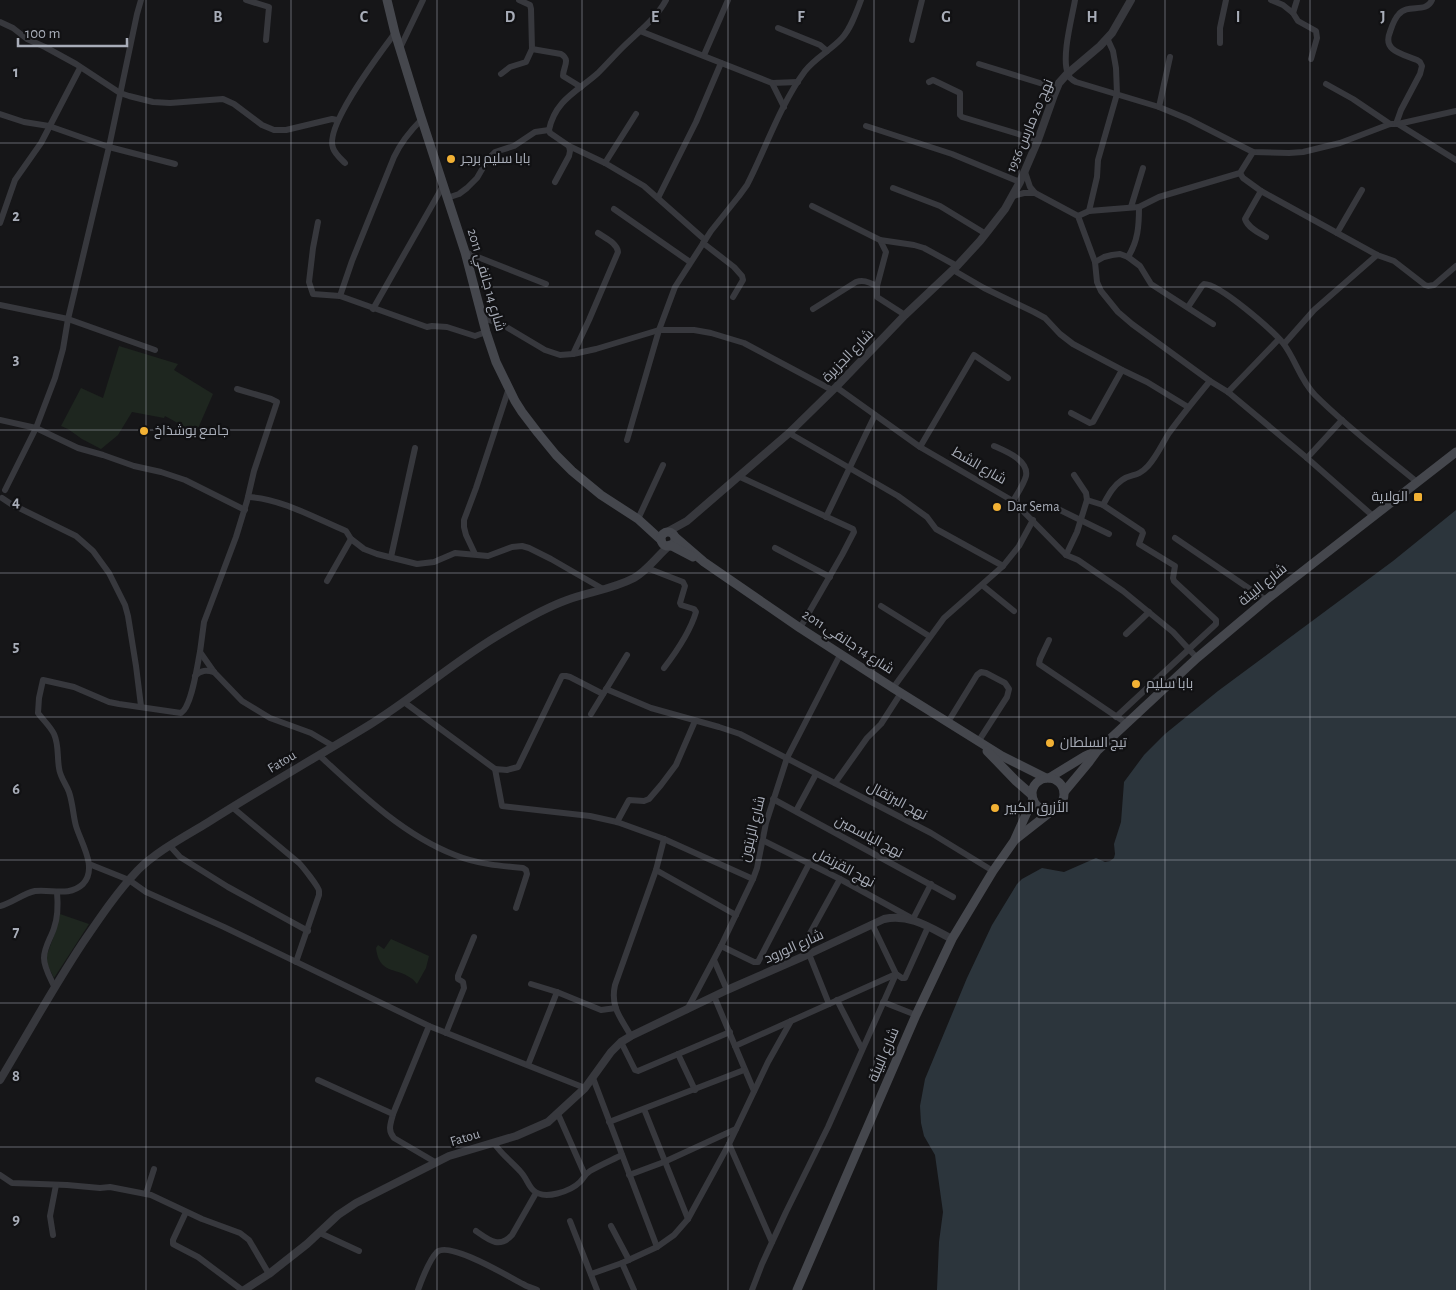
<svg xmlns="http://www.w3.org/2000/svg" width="1456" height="1290" viewBox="0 0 1456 1290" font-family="'Alegreya Sans',Cairo,sans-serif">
	<rect width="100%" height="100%" fill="#161618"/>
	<g fill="#1e261f">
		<polygon points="119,346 178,364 174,370 213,394 196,433 165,416 164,418 132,412 118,435 101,449 82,439 68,429 61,426 81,388 103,398"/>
		<polygon points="60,914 89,924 54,978 45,960 55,933"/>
		<path d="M391,939l38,17 -3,12 -9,16c-2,-2 -3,-4 -6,-6 -16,-11 -32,-4 -35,-30l2,-3 6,4z"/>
	</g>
	<polygon fill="#2c353c" points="1456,510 1456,1290 937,1290 939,1242 943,1212 935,1155 924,1136 921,1123 920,1106 925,1079 967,978 992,925 1017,884 1022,879 1042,868 1064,872 1096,858 1105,862 1110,861 1114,858 1115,854 1114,844 1121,822 1124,782 1144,755 1165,734 1218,691 1393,561"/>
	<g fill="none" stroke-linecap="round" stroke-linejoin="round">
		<g stroke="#37383d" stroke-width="6">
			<polyline points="246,0 269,7 266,40"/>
			<path d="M519,0l11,5 1,4 1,40 29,5c10,6 2,13 2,22l18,11"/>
			<path d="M1075,0c-3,18 -14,57 -7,74 1,4 4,6 8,8l83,25 29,12 65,33 36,1 14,-1 37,-9 50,-19h8l58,36"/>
			<polyline points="1271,0 1283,5 1293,13 1298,21 1316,31 1317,38 1311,59"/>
			<polyline points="1293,13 1297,0"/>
			<polyline points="0,22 13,28 27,39 45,47 76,64 120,93 129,96 153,102 170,103 223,99 234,104 262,125 274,130 286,130 332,119 337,120"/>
			<polyline points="778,28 820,45 827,51"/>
			<polyline points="640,31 772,83 798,82"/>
			<polyline points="912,40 922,0"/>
			<polyline points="1220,43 1220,28 1226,0"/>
			<polyline points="400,48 423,0"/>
			<polyline points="704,55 728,0"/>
			<polyline points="979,64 1056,88"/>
			<polyline points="501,74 510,67 526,62 532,49"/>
			<polyline points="929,82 933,80 960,93 960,115 962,117 1038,140"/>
			<polyline points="772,83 784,107"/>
			<polyline points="1326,84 1353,99 1390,124"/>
			<polyline points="1159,107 1170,57"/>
			<polyline points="0,114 24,122 49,126 109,147 175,164"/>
			<polyline points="636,114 605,163 644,186 705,240"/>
			<path d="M1396,124l5,-14 19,-36 2,-8 -2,-4 -3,-2c-14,-6 -35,-9 -27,-28 2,-6 4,-13 9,-18 9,-11 27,0 33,-14"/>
			<polyline points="1398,124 1456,111"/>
			<polyline points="866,126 952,154 1020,182"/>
			<polyline points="569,146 605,163"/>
			<path d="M345,163c-4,-4 -10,-9 -12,-15 -9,-22 48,-96 62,-115"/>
			<polyline points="1025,172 1030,187 1035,193 1078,216 1095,262 1097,282 1101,291 1118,312 1132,324 1210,381 1228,392 1307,458 1373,516"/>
			<polyline points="1240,173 1243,178 1261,191 1377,255 1394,261 1425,285 1428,286 1434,285 1456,266"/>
			<path d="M555,182l14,-26 1,-5 -1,-5 -19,-13 -1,-3c6,-30 29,-39 49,-57 8,-8 16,-17 24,-25 15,-15 34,-29 44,-48"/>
			<polyline points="893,188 940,206 986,234"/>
			<path d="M1261,191l-16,28c3,9 14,14 21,18"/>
			<polyline points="1013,196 1024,193 1035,193"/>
			<polyline points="447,198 459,194 467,188 477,178 488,159 495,152 514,146 535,132 549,130"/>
			<polyline points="658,198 696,122 721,63"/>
			<polyline points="812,206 880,240 886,252 877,286 877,297 905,315"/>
			<polyline points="1131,207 1143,168"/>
			<polyline points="614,209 690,262"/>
			<polyline points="1089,211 1097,177 1098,160 1117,94 1116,68 1113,51 1107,38"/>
			<polyline points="1078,216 1089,211 1139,207 1159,197 1240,173 1253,152"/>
			<polyline points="318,222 313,248 309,282 313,294 340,296 427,327 432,326 447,327 475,336 486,332"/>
			<polyline points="0,223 15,180 41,143 80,68"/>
			<polyline points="1337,233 1362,190"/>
			<polyline points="880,240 914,245 924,248 957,266"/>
			<polyline points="703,243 734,267 742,276 743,280 733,297"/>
			<polyline points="465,252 546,284"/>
			<path d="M1128,257c10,-16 11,-31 11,-50"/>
			<polyline points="1095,262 1104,257 1112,255 1120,254 1128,257 1140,266 1151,284 1213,324"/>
			<polyline points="953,270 984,288 1034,312 1045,318 1060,334 1073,344 1122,370 1147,382 1188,407"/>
			<path d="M340,296l12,-35 42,-104c7,-15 16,-26 28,-38"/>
			<polyline points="0,305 68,319 155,350"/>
			<path d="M1188,307l14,-21 2,-2c16,0 68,46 79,59 13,17 17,37 32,52 32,32 68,59 102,87"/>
			<polyline points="373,309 443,186"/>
			<path d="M813,309l43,-27c8,-3 14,1 21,4"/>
			<polyline points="481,317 503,325 545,350 560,355 573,354 596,349 659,330 694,330 711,333 744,343 832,390"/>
			<polyline points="1284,344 1314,310 1377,255"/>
			<path d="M573,354l16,-34 29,-68c-1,-9 -13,-14 -20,-19"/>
			<polyline points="836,387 920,447 1013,501 1066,555 1078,560 1123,591 1173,632 1197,658"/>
			<polyline points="237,389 271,399 277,402 254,471 247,501 236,537 204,622 200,652 214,672 242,701 270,718 311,733 333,746"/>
			<polyline points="1228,392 1279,339"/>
			<polyline points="1071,413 1090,423 1093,422 1122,370"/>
			<polyline points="0,420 36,428 78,448 103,455 134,466 161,472 185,480 245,510"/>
			<polyline points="789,433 898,496 927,517 936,529 1003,566"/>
			<path d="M627,440l32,-110 16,-43 36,-56 28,-35 8,-11c19,-37 33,-80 58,-114 10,-13 26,-21 37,-33 9,-10 14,-25 19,-38"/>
			<path d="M994,446c11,5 35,14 32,30 -2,8 -9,18 -13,25"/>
			<polyline points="920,447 974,355 1008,378"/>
			<polyline points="1307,458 1342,420"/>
			<polyline points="1074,475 1086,493 1087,500"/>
			<polyline points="738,476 853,529 854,532 842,555 800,628"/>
			<polyline points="5,490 36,428 55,378 63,349 68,319 109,147 137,14 141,0"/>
			<path d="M248,497c32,1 69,22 98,34l5,8 13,10 13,5 40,10 17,-2 21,-9 33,3 24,-9 10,-1 7,2 22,11 52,30"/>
			<polyline points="2,498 11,504 76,536 93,551 109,573 125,605 128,616 136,666 141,706"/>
			<polyline points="1103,505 1142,531 1143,533 1139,544 1175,566 1173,578 1174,581 1216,620 1216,624 1116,717"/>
			<polyline points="1056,508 1109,534"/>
			<polyline points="826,517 875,415"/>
			<polyline points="638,519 663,465"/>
			<polyline points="1175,538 1266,600"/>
			<polyline points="775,548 830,577"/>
			<polyline points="475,554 466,535 464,527 464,520 476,488 509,388"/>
			<path d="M1066,555l11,-23 10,-32 16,5c5,-9 10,-19 19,-25 10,-7 15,-2 26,-14 9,-10 14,-22 21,-33 13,-18 27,-35 41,-52"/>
			<polyline points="391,557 415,448"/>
			<path d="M647,568l36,14 2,4 -5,17 1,2 13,4 2,3c-6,20 -19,39 -32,56"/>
			<polyline points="327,581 351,539"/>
			<polyline points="982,585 1014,611"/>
			<polyline points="881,606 929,636"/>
			<polyline points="1126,634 1149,612"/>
			<polyline points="1049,640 1040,659 1039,664 1042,666 1126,723"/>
			<path d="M195,676c6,-6 11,-6 19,-4"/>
			<polyline points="893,688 944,618 1003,566 1019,546 1033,520"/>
			<polyline points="606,689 651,708 719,727 740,734 931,833 993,871"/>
			<polyline points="603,694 570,677 566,676 562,676 518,767 507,770 495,769 502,806 590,816 617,822 664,839 753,879"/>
			<polyline points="404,702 495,769"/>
			<polyline points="591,714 627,655"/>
			<polyline points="948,722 977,675 981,672 986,673 1005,683 1009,689 1007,697 978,742"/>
			<path d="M319,755c40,37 84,80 136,100 22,9 45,11 68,13l3,2 1,4 -11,34"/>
			<polyline points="835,783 867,738 881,724 901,693"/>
			<polyline points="773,799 953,897"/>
			<path d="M232,807l67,56c3,3 20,24 20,28 0,1 0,3 0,4l-23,67"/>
			<polyline points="796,811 816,774"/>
			<polyline points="617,822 629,800 644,801 649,799 661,785 676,765 695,721"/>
			<polyline points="762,840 840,879 913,919 931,884"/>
			<polyline points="170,846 180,857 228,887 308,931"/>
			<polyline points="89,864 129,880 146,892 224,927 429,1026 585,1088"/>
			<polyline points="656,870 736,915"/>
			<path d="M0,906c12,-3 22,-12 35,-15 17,-2 34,6 48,-7 15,-16 -2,-41 -7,-58 -3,-11 -3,-22 -7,-34 -3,-8 -9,-15 -10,-24 -2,-12 0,-23 -5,-34 -4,-8 -11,-14 -16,-21l1,-15 4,-18 31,7 35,15 10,2 62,9c11,-7 16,-47 19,-61"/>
			<polyline points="872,924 896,974 902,978 905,978 928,927"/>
			<polyline points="721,946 754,962 758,962 809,864"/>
			<polyline points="714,960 727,990"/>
			<polyline points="531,984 557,992 601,1010 616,1008"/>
			<path d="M55,988c-4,-9 -11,-20 -11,-30 0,-11 7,-20 10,-30 4,-11 4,-25 3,-36"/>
			<polyline points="714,996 754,1091"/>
			<polyline points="837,1000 862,1049"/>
			<polyline points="883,1002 916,1015"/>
			<polyline points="829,1004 809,954 806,944 808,937 840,879"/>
			<polyline points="687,1010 721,946 753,879 757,868 766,823 787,758 841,653"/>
			<path d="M429,1026l-36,88c-2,9 -6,16 1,24l41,24"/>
			<polyline points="446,1033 464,988 463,982 458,979 458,976 474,937"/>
			<path d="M631,1036c-10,-18 -21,-29 -16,-51l41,-115 8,-31"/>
			<polyline points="621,1042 635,1070 638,1071 730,1032"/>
			<polyline points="735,1046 791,1021"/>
			<polyline points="678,1054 695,1090"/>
			<polyline points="528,1065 557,992"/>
			<polyline points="593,1078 657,1247"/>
			<polyline points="318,1080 393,1114"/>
			<polyline points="644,1109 688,1219"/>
			<polyline points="558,1114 585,1175"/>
			<polyline points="609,1122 744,1070"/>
			<path d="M494,1143c7,11 17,18 26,28 6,6 8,14 13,19 11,11 38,1 47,-8 4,-4 5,-8 10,-11 10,-6 22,-11 32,-16"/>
			<polyline points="729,1144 772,1242"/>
			<polyline points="0,1175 12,1183 67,1185 100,1188 110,1187 151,1195 202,1219 240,1233 249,1240 269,1274"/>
			<polyline points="629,1175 664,1162 736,1129"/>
			<polyline points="146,1194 154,1169"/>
			<polyline points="186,1212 173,1240 173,1244 198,1257 242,1290"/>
			<polyline points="570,1221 597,1290"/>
			<polyline points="611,1226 629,1260"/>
			<path d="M476,1231c13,9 23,18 36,4l24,-42"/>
			<polyline points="320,1233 359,1251"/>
			<polyline points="53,1235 50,1216 56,1185"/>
			<polyline points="622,1263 634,1290"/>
			<polyline points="591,1274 622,1263 657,1247 674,1235 688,1219 729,1144 768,1062 791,1021 896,974"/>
			<path d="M418,1290c4,-11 11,-30 19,-38 13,-11 72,25 86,32 4,3 10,4 14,6"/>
			<polyline points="752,1290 762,1264 786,1212 828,1127 896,974"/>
		</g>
		<g stroke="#37383d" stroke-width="8">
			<polyline points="667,532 687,521 789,433 836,387 905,315 957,266 980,241 1005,209 1020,182 1038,140 1054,95 1059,83 1067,74 1100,46 1112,33 1131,0"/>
			<path d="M0,1080c27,-45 53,-92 82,-136 17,-25 35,-52 56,-74 19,-19 46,-33 69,-47 52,-33 106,-64 159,-96 48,-29 89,-67 138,-95 20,-12 41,-24 63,-32 22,-8 46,-11 67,-22 14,-8 23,-22 36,-33"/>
			<path d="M244,1290l25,-16 38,-30 31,-29 18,-12 93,-47 67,-20 32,-14 37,-34 26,-36 10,-10 10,-6 96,-46 82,-36 75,-35c25,-6 47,9 68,20"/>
		</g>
		<g stroke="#45474d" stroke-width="9">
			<polyline points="387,0 395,33 420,114 465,252 486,332 496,362 515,401 522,412 538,433 556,455 572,471 601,495 638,519 661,540"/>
			<circle cx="668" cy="539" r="7"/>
			<polyline points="675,537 704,562 800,628 893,688 1002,756 1046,778"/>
			<polyline points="670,545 693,557"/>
			<polyline points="987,751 1016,781 1032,795"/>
			<polyline points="1049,778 1085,756 1096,751"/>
			<circle cx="1048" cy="794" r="16"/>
			<polyline points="1064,792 1089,762 1097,751 1197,658 1266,600 1456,452"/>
			<polyline points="1016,839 1053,810"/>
			<polyline points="797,1290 916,1015 952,939 993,871 1014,841 1033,799"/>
		</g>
	</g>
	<path fill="none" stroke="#a8adb8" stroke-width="1" stroke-opacity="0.55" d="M146,0v1290M291,0v1290M437,0v1290M582,0v1290M728,0v1290M874,0v1290M1019,0v1290M1165,0v1290M1310,0v1290M0,143h1456M0,287h1456M0,430h1456M0,573h1456M0,717h1456M0,860h1456M0,1003h1456M0,1147h1456"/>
	<g fill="#f2b134" stroke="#111113" stroke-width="2">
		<circle cx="451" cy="159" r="5"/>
		<circle cx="144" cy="431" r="5"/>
		<rect x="1413" y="492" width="10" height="10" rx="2.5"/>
		<circle cx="997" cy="507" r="5"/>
		<circle cx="1136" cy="684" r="5"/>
		<circle cx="1050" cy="743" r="5"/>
		<circle cx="995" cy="808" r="5"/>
	</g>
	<g text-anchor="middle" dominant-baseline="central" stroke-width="4.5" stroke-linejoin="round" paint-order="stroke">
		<g font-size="14" fill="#a8adb8" stroke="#111113">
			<text transform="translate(1030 126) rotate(-67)">نهج 20 مارس 1956</text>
			<text transform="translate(486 280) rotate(74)">شارع 14 جانفي 2011</text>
			<text transform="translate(848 356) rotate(-46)">شارع الجزيرة</text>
			<text transform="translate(979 466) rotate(30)">شارع الشط</text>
			<text transform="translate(1263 585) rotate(-39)">شارع البيئة</text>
			<text transform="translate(848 642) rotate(33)">شارع 14 جانفي 2011</text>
			<text transform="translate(282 762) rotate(-31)">Fatou</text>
			<text transform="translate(897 801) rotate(28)">نهج البرتقال</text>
			<text transform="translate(753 829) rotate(-76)">شارع الزيتون</text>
			<text transform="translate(869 837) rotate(28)">نهج الياسمين</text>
			<text transform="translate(844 868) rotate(28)">نهج القرنفل</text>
			<text transform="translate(794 947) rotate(-24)">شارع الورود</text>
			<text transform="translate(884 1055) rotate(-67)">شارع البيئة</text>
			<text transform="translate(465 1138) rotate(-17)">Fatou</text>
		</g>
		<g font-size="14" fill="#a8adb8" stroke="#111113" text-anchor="start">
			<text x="461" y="159">بابا سليم برجر</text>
			<text x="154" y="431">جامع بوشذاخ</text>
			<text x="1408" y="497" text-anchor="end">الولاية</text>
			<text x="1007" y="507">Dar Sema</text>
			<text x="1146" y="684">بابا سليم</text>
			<text x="1060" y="743">تيج السلطان</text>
			<text x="1005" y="808">الأزرق الكبير</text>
		</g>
	</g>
	<g font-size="16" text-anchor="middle" font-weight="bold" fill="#a8adb8" stroke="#111113" stroke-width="4.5" stroke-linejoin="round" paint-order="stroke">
		<text x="218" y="22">B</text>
		<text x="364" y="22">C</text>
		<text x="510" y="22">D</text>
		<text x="655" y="22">E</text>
		<text x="801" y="22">F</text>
		<text x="946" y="22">G</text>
		<text x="1092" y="22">H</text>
		<text x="1238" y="22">I</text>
		<text x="1383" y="22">J</text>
		<text x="16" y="77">1</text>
		<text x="16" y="221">2</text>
		<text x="16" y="364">3</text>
		<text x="16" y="507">4</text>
		<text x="16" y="651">5</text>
		<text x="16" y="794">6</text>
		<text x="16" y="937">7</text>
		<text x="16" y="1081">8</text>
		<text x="16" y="1224">9</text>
	</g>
	<path d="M18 38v8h109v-8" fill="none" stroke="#a8adb8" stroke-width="2.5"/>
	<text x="25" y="38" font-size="15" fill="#a8adb8" stroke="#111113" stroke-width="4" paint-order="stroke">100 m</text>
</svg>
